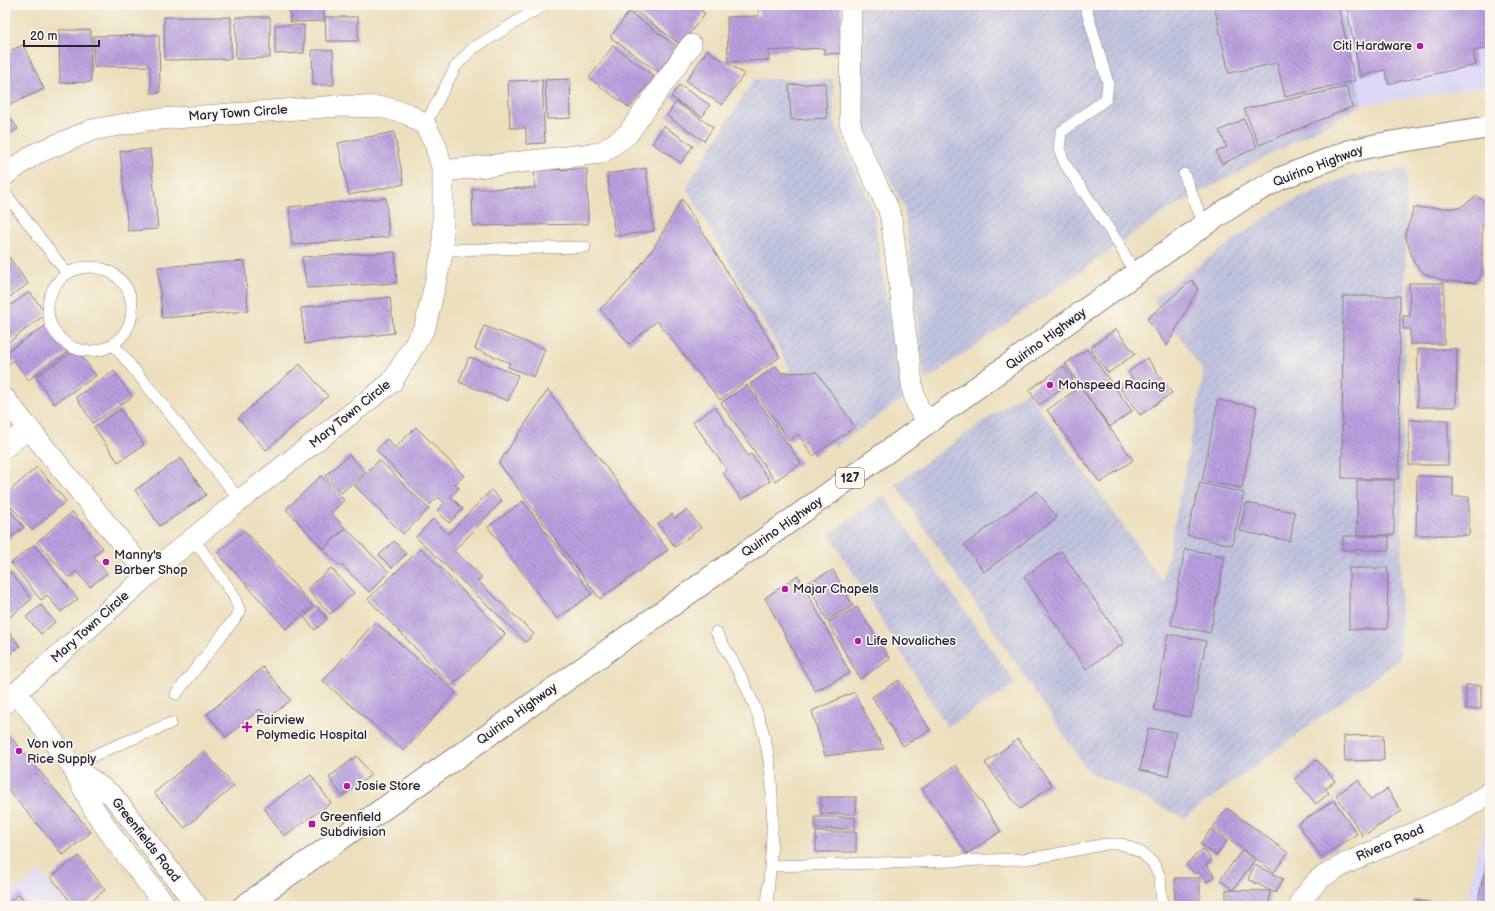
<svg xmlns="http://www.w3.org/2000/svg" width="1495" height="911" viewBox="0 0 1495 911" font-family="'Balsamiq Sans',sans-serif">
	<defs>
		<pattern id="industrial-furrows" width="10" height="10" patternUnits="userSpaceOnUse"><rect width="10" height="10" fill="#c0c2dd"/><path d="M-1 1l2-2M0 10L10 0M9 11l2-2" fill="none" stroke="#a5a6bf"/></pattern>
		<pattern id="building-back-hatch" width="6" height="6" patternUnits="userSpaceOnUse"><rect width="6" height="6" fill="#ba9fdf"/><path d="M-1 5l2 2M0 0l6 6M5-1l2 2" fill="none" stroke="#9781b6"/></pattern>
	</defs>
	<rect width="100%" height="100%" fill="#fbf7ec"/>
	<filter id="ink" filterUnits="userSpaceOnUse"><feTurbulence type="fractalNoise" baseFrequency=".025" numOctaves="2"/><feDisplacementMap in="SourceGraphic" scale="8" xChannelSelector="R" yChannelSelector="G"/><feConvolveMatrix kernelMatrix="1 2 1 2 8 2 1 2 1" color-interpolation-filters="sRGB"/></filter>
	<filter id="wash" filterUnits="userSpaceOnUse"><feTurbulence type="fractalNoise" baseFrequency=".012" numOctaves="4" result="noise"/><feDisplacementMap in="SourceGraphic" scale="16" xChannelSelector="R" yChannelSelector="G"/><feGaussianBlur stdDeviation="0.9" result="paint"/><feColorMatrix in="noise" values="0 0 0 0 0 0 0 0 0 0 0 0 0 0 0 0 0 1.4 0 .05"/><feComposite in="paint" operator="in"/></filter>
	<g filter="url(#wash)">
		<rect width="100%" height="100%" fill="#ecdfbd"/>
		<g fill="#d9d6f7">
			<polygon points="1341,5 1490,5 1490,86 1362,105"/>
			<polygon points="1490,809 1490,906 1466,906 1482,832"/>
			<polygon points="40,872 68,906 5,906 5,898"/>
		</g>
		<g fill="url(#industrial-furrows)">
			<polygon points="858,5 1341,5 1362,105 1166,211 925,381 904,206 856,113"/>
			<polygon points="754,79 833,79 834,123 873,208 887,305 905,397 835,447 686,187"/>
			<polygon points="1407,169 1400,659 1184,818 1088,771 895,484 1027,391 1163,582 1204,373 1153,298 1280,207 1349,176"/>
			<polygon points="884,496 1016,684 947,727 829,534"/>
		</g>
		<g id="blocks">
			<g fill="url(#building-back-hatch)">
				<polygon points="638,5 704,5 700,10 705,13 681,45 634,10"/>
				<polygon points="758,5 841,5 843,53 824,54 824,48 768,51 769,60 728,62 727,17 759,16"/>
				<polygon points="1214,5 1338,5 1355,81 1285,97 1277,63 1229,73"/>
				<polygon points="1346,5 1490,5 1490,48 1473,51 1476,65 1388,84 1385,70 1360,76"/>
				<polygon points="324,9 324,21 290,22 290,10"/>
				<polygon points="629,12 677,46 658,72 610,37"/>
				<polygon points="164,17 231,17 231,59 165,60"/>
				<polygon points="236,17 270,17 270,58 236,59"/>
				<polygon points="325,17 358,17 358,41 326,41"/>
				<polygon points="275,25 304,25 304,53 275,54"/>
				<polygon points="59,30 91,30 91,82 60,83"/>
				<polygon points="159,35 160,93 151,93 150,66 94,67 93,36"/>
				<polygon points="23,45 44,89 7,106 5,102 5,53"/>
				<polygon points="613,46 654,76 630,108 589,78"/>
				<polygon points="312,50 333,50 334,85 313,85"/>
				<polygon points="707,50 744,74 722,105 686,81"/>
				<polygon points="570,79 571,118 547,119 545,80"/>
				<polygon points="542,80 545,143 526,144 526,128 510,128 508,81"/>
				<polygon points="825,83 827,118 791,120 789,85"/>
				<polygon points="679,85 710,105 702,117 671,97"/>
				<polygon points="1347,87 1352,107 1259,145 1244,109"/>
				<polygon points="676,102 713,127 704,141 667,116"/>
				<polygon points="5,110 18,129 5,137"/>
				<polygon points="1244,119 1257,147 1222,164 1216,152 1227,147 1219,131"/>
				<polygon points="664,126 693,146 681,163 652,143"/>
				<polygon points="394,132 404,184 349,195 338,143"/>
				<polygon points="150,149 158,229 128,231 120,151"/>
				<polygon points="646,168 654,231 615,236 607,174"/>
				<polygon points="587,169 588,224 473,226 472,189 535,188 534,170"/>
				<polygon points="1477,196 1490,205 1490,220 1482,226 1482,274 1476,283 1445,281 1425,274 1414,263 1405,234 1414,208 1459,208"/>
				<polygon points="386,198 389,237 292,245 289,207"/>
				<polygon points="682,199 780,357 720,400 657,321 629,344 600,309 627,283 654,247"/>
				<polygon points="395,252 397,283 307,288 302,257"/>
				<polygon points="9,257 28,284 5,300 5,259"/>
				<polygon points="245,261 248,311 162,318 158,267"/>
				<polygon points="1192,280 1198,289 1167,346 1147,319"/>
				<polygon points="1409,283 1444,283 1444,344 1410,344 1410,329 1403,329 1403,316 1410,316"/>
				<polygon points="30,292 46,314 5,345 5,309"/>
				<polygon points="1343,296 1400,296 1399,479 1342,478"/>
				<polygon points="390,297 394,333 305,344 301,308"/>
				<polygon points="48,324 67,353 28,380 14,360 5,366 5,353"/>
				<polygon points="484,326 545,349 534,377 508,367 510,363 475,349"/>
				<polygon points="1116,329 1135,354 1108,373 1090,348"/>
				<polygon points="77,349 96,376 54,404 36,377"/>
				<polygon points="1087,349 1132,411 1110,427 1065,364"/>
				<polygon points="1418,349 1457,349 1456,407 1417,407"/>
				<polygon points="469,357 518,375 508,401 459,382"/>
				<polygon points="1147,358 1172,393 1140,415 1120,388 1133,379 1128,372"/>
				<polygon points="300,364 328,396 266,450 238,418"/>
				<polygon points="776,366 781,373 817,372 855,427 813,456 798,434 789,441 750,384"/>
				<polygon points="1063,366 1073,380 1039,405 1029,390"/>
				<polygon points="114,371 132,397 93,423 76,397"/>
				<polygon points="747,385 801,463 775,481 721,403"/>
				<polygon points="1080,387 1133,460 1100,483 1047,410"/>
				<polygon points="548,390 668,550 600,599 499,463"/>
				<polygon points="1218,400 1257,407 1242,488 1202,481"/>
				<polygon points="715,407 748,456 751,454 770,481 742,500 723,473 727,470 693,422"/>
				<polygon points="120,409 144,445 118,462 94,427"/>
				<rect x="1409" y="420" width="39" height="45"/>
				<polygon points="416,427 464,476 455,484 459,488 451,497 463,509 449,523 437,510 445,503 438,497 429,505 376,450 387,439 395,448"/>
				<polygon points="349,455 365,472 341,493 325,476"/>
				<polygon points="181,458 206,495 160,526 135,490"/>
				<polygon points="379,460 429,509 403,534 354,485"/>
				<polygon points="37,467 66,501 32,530 5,500 5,495"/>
				<polygon points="321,476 344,500 331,513 345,528 323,549 286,509"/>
				<polygon points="1417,476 1453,477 1453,497 1469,497 1469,535 1416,535"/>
				<rect x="1357" y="480" width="37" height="55"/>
				<polygon points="1200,483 1244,493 1232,545 1187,535"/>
				<polygon points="491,490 502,501 454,551 482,577 478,581 534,634 526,642 416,537 433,519 448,534"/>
				<polygon points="1037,491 1057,518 984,572 964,545"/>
				<polygon points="523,501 592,594 557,619 488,527"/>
				<polygon points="1246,503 1295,512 1290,541 1240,531"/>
				<polygon points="5,504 24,527 5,542"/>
				<polygon points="687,510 701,528 675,547 658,524 672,514 675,518"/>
				<polygon points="72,512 103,548 93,557 107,573 90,587 76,571 69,578 37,542"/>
				<polygon points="346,528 389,572 369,592 342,565 340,566 323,549"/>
				<polygon points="244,530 313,606 286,629 218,553"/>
				<rect x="1343" y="536" width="46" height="14"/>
				<polygon points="394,541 406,554 392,568 379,555"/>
				<polygon points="34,545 78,599 61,612 47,595 41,600 11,563"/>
				<polygon points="421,548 505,634 452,686 368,599"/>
				<polygon points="1185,549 1225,556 1210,633 1171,625"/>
				<polygon points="1061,551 1124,643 1086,669 1024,577"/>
				<polygon points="331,568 354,593 330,614 307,589"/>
				<polygon points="1349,568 1388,568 1387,629 1349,629"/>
				<polygon points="833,570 853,606 827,620 807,583"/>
				<polygon points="10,572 32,599 5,621 5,576"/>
				<polygon points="798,575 850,673 815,691 765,598"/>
				<polygon points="41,605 55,622 41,634 26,617"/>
				<polygon points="316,606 327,619 315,630 304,617"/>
				<polygon points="857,607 890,659 860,679 828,622"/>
				<polygon points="375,622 456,692 404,751 323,681"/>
				<polygon points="5,627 20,646 5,658"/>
				<polygon points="1168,634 1206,641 1191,717 1154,710"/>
				<polygon points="263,667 291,700 268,718 260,709 226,737 207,714"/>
				<polygon points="899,680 930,730 903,746 872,697"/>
				<rect x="1466" y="685" width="15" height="24"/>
				<polygon points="854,692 884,749 825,756 812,711"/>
				<polygon points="1148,728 1176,732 1168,776 1140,770"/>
				<polygon points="8,734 91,832 63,855 5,786 5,736"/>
				<polygon points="1383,735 1384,760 1345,761 1344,736"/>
				<polygon points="1018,739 1052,785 1020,809 985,763"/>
				<polygon points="204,751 234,786 185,828 154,793"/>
				<polygon points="357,756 371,775 342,796 329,777"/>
				<polygon points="1317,760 1335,781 1325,789 1329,793 1316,804 1295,779"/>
				<polygon points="956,765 1001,831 967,854 922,789"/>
				<polygon points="311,775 331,803 284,836 264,808"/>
				<polygon points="1358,780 1371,800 1387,789 1402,811 1363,836 1336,795"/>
				<rect x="821" y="797" width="35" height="17"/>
				<polygon points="1334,800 1357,834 1321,857 1298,824"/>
				<polygon points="1227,808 1288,853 1274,872 1213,827"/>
				<rect x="815" y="817" width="40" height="12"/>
				<polygon points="1211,829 1227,841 1216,855 1200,844"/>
				<rect x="816" y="832" width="40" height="20"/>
				<polygon points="1203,849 1212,860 1206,865 1215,876 1207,882 1198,872 1195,874 1186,864"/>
				<polygon points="1242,850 1255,860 1233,890 1220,880"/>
				<polygon points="1488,853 1490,854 1490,906 1477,906"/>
				<polygon points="79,856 105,890 84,906 74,906 51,877"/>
				<polygon points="1255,865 1283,879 1275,893 1248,879"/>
				<rect x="1175" y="878" width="25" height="28"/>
				<polygon points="1226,890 1270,891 1269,906 1226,906"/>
				<polygon points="19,894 28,906 5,906 5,905"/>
				<polygon points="1415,900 1448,905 1448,906 1414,906"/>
			</g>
		</g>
	</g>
	<g filter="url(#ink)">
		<use href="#blocks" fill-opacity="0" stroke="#87807c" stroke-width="1"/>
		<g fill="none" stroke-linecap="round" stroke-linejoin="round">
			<g stroke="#87807c" stroke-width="12">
				<g id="lane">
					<polyline points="1085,5 1108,83 1106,99 1061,132 1059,149 1065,164 1119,244 1135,274"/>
					<polyline points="425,125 456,66 472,49 544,5"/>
					<polyline points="1184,174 1204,225"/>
					<polyline points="5,193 66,272"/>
					<polyline points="443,250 585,247"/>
					<circle cx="90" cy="309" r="42"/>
					<polyline points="114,345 240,500"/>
					<path d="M716,632c18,31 36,61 46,96 16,54 10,122 5,178"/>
					<polyline points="176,694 240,612 233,594 193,538"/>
					<polyline points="72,766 101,752 171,723"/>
					<polyline points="771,866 1025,859 1051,855 1106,844 1122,844 1142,853 1153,863 1160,877 1162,906"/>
				</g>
			</g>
			<g stroke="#87807c" stroke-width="22">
				<g id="street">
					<polyline points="851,5 850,122 853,135 888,208 891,217 913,392 918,407 929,423"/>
					<polyline points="443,171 601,153 627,135 691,45"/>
					<polyline points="5,175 35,154 92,130 147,120 339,106 382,107 408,114 425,125 435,143 443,171 443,250 425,327 392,382 240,500 148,575 5,703"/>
					<polyline points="5,399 148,575"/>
					<polyline points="5,447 29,428"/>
					<polyline points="17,693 72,766 95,811 117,843 166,906"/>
					<polyline points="76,769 113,796 197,906"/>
					<polyline points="1300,906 1302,899 1319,879 1345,864 1460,812 1488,794 1490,791"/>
				</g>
			</g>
			<g stroke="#87807c" stroke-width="24">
				<path id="primary" d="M244,906c323,-224 641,-453 960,-681l42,-28 33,-18 71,-28 32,-7 108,-17"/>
			</g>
			<use href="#lane" stroke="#fff" stroke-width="11"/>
			<use href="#street" stroke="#fff" stroke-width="21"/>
			<use href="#primary" stroke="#fff" stroke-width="22"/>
		</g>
	</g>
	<g fill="#b5179e" stroke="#fbf7ec" stroke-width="1.5">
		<circle cx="1420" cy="46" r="4"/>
		<circle cx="1050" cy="385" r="4"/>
		<circle cx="106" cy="562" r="4"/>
		<circle cx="785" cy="589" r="4"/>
		<circle cx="858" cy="641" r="4"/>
		<path d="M245 721h4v4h4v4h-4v4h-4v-4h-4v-4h4z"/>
		<circle cx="19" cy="751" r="4"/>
		<circle cx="347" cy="786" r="4"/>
		<rect x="308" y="820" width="8" height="8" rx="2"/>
	</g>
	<g text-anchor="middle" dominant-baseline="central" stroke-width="3.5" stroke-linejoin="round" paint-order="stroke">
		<rect fill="#fbf7ec" stroke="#636270" stroke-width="1" x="836" y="468" width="28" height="20" rx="3"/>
		<g font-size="12" font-weight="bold" fill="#22223b">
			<text x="850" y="478">127</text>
		</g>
		<g font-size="13" fill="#22223b" stroke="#fbf7ec" text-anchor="start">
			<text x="1412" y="46" text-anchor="end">Citi Hardware</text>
			<text x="1058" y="385">Mohspeed Racing</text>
			<text x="114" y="555">Manny's<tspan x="114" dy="15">Barber Shop</tspan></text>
			<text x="793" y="589">Majar Chapels</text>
			<text x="866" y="641">Life Novaliches</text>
			<text x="256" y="720">Fairview<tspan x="256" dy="15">Polymedic Hospital</tspan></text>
			<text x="27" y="744">Von von<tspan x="27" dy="15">Rice Supply</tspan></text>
			<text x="355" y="786">Josie Store</text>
			<text x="320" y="817">Greenfield<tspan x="320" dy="15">Subdivision</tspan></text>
		</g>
		<g font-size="13" fill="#22223b" stroke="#fbf7ec">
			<text transform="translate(238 113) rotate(-4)">Mary Town Circle</text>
			<text transform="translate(1318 166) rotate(-21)">Quirino Highway</text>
			<text transform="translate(1046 339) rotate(-36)">Quirino Highway</text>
			<text transform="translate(350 414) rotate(-39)">Mary Town Circle</text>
			<text transform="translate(782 527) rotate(-35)">Quirino Highway</text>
			<text transform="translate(90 627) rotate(-42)">Mary Town Circle</text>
			<text transform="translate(517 714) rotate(-36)">Quirino Highway</text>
			<text transform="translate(146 840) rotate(52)">Greenfields Road</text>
			<text transform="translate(1390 843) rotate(-24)">Rivera Road</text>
		</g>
	</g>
	<rect width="1495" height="911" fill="none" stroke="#fbf7ec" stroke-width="20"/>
	<path d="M24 40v6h75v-6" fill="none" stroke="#22223b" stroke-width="2"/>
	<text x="30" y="40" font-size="12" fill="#22223b" stroke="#fbf7ec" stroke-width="3" paint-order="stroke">20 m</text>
</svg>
